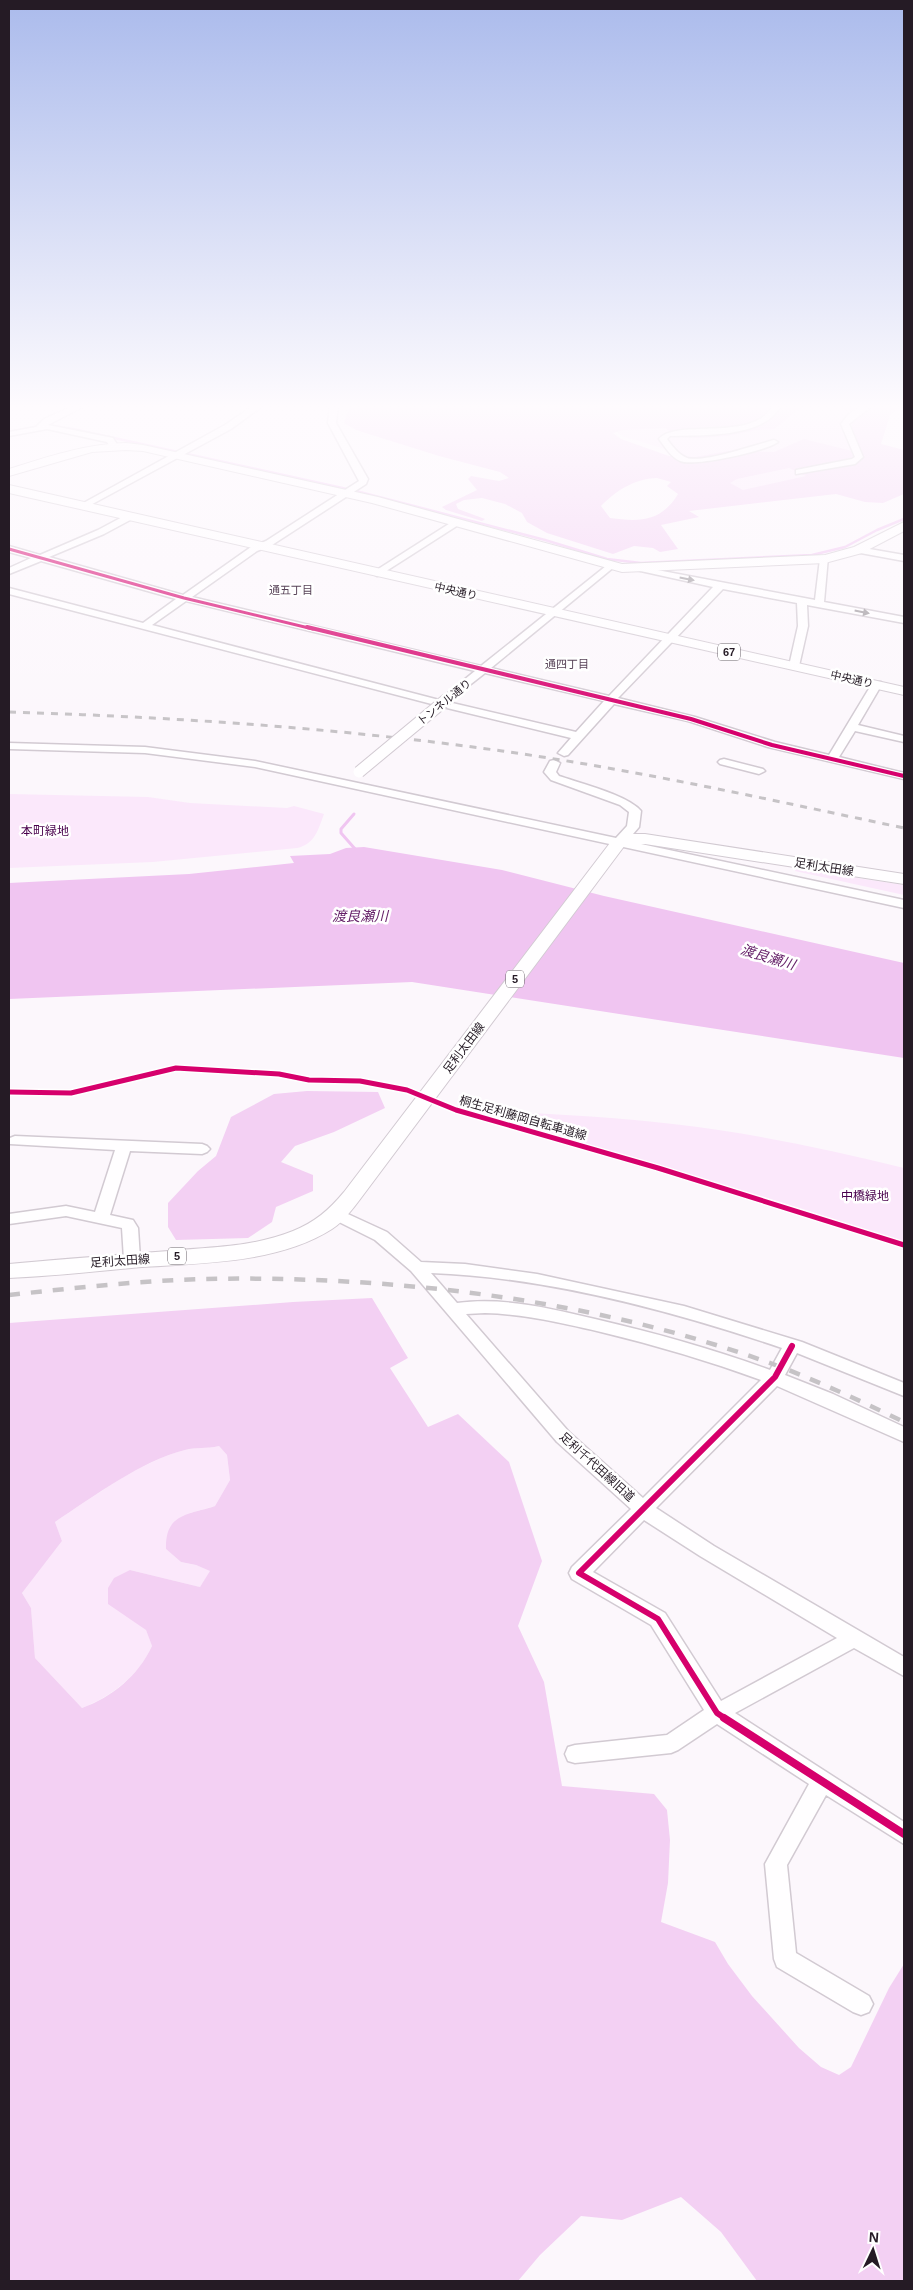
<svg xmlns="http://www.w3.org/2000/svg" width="913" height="2290" viewBox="0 0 913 2290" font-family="Helvetica,'Noto Sans JP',sans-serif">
	<rect width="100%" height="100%" fill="#fcf7fc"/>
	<g fill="#fbe8fb">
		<polygon points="609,405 870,405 851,417 849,435 857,451 815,476 755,493 696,484 683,461 665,449 622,436 617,432"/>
		<path d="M9,794l139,3 42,6 97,5 7,-2 30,8c-6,16 -9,30 -27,34l-144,14 -144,6z"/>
		<polygon points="796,869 904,885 904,895 795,871"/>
		<path d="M460,1108c71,6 142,7 213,16 78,9 155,25 231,44v80l-238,-74 -210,-61z"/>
		<path d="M219,1446l8,9 3,25 -15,26 -25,7 -24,36 15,13 15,3 15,6 -11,16 -70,-17 3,49 13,11 6,16c-14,30 -40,50 -70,62l-47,-50 -4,-50 -9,-15 40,-52 -7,-19c38,-25 86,-61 130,-72 11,-3 23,-1 34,-4z"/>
	</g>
	<g fill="#f3d0f3" fill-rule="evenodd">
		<path d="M350,405h455l-31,24 -18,1 -29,6 -28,2 -20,-1 -14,-9 -42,2 -10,3 8,6 48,17 26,1 33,-6 46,1 30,-13 48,12 -1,-39 -17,-7h70l-14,10 -9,29 23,6v44l-21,9 -18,-1 -29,-8 -147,17 10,6 -38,8 17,24 -18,3 -7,-4 -19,-2 -21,8 -66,-21 -20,-11 -5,-9 -17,-9 -23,-6 -18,2 -8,4 2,5 27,10 -3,2 -36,-11 -4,-3 35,-17 -9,-11 3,-3 28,5 10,-3 -9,-6 -61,-16 -83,-26 -12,-7zM789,468l17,8 -63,14 -13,-7 7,-4zM657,478l14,4 -4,4 11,8c-17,28 -38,28 -68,24l-9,-12c16,-16 33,-27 56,-28z"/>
		<polygon points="307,1091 378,1092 385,1108 334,1132 295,1146 281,1162 313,1175 313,1191 276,1207 272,1222 248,1238 176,1240 168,1227 168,1203 198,1171 216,1156 231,1117 274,1094"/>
		<path d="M372,1298l36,60 -18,10 38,59 30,-13 51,48 33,99 -24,65 26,56 18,104 92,8 13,16 3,30 -2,43 -7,39 54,20 13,22 24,32 47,52 22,19 18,8 12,-8 38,-79 15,-24v317h-147l-36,-49 -40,-35 -59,23 -41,-4 -41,39 -22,26h-509v-958l284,-21zM219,1446l8,9 3,25 -15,26c-28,9 -50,8 -49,43l15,13 15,3 14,6 -10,16 -70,-17 -16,8 -6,10v16l38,26 6,16c-14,30 -40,51 -70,62l-47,-50 -4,-50 -9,-15 40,-52 -7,-19c36,-24 88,-62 130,-72 11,-3 22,-1 34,-4z"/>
	</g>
	<polygon fill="#f0c5f1" points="364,847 502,870 604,896 904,963 904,1058 412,982 9,999 9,883 189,874 294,863 290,856 330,854 346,848"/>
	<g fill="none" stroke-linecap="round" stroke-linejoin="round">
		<polyline stroke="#f0c5f1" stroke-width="2.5" points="9,432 46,425 73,429 356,491 545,540 607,559 641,563 812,555 845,547 877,530 904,519"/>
		<polyline stroke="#f0c5f1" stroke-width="3" points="354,814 341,829 341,833 356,850"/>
		<g stroke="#d2cad2" stroke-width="3">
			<g id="minor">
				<polygon points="75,405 86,405 48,425 113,438 118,446 117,448 111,448 107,442 47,429 9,436 9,432 36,427 44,419"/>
				<polygon points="254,405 264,405 231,429 85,508 78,506 225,425"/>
				<path d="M330,405h8l-2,18 32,56 -2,5 -94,61 -15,6 -65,46 289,69 130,-104 5,3 -2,2 -123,101 118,28 104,-109 -77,-17v-4l179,34 5,-41 2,-2h6l-4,45 80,15v6l-97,-18 1,21 -9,40 -5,3 -5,-3 9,-40 -1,-23 -74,-14 -105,109 77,19 80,25 54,13 44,-73h8l1,2 -24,41 46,11v6l-49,-11 -16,26 65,16v6l-136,-32 -80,-26 -74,-17 -46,51 -4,1 -6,-3 13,-15 -124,-30 -438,-114v-6l134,35 33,-24 -135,-38 -32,13v-6l22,-10 -22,-6v-6l31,9 58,-25 28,-15h6v4l-28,15 -55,23 134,38 68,-48 15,-6 93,-60 -31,-58zM186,601l289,70 -32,26v4l-291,-76zM485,673l119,28 -28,31 -128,-30z"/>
				<path d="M773,405h8c-15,33 -79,30 -111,31l-3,3c5,7 12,16 20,19 18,5 67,-13 87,-18l4,2c-12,9 -83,25 -98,19 -9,-4 -15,-14 -21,-22 17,-21 96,4 114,-34z"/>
				<polygon points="863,405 873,405 849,424 863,457 855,464 796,474 796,470 852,459 855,457 841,424 848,415"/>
				<polygon points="455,520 463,522 380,575 377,576 372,573"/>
				<polygon points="858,547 904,555 904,561 855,552 855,548"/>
				<path d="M9,743l136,4 110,14 361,77 11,-12 2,-14 -9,-7 -69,-25 -7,-8 6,-11 4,-1 6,3 -4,9 3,4c20,7 69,19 82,35l-2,16 -12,14 277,59v8l-649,-141 -110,-14 -136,-4z"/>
				<polygon points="724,759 763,769 765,771 759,774 720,764 718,762 720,760"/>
				<polygon points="15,1136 202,1144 207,1146 210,1149 207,1152 202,1154 130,1151 110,1215 133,1220 138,1228 140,1259 138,1263 132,1265 126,1263 124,1259 122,1228 66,1216 9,1224 9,1214 66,1206 95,1212 115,1150 10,1144 10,1138"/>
				<path d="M337,1209l50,23 34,30 44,2 72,10 147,32 118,36 102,41v13l-107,-43 -12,22 48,19 71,33v15l-127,-56 -121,122 58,38 190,111v19l-50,-28 -119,65 169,109v22l-78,-49 -39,70 9,88 73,43 4,8 -4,8 -8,3 -8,-3 -76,-45 -3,-8 -9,-95 44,-80 -92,-60 -39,26 -7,3 -96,10 -7,-2 -3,-7 3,-7 7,-2 92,-10 37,-25 -53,-85 -79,-46 -3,-6 3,-6 59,-58 -74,-67 -146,-171 -36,-31 -44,-22 -2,-4 2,-4zM431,1273c116,4 242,38 351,75l-12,22c-57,-21 -115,-37 -175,-51 -45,-11 -92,-22 -138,-16zM485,1313c39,1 78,10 116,19 54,13 108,29 160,48l-118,118 -74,-66 -103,-118zM644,1520l56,36 137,82 -116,63 -56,-88 -72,-41z"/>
			</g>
		</g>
		<g stroke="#d2cad2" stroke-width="2">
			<g id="major">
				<path d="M126,443l17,2 235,52 244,67 203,-9 29,-8 50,-25v9l-42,22 -37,10 -203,9 -250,-69 -229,-52 -17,-1 -34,2 -83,24v-7c38,-12 76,-25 117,-26z"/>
				<polygon points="9,485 904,687 904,695 9,493"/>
				<path d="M631,834h14l259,40v10l-259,-40 -20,1 -267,357c-8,10 -15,20 -26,27 -53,34 -129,34 -190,38 -44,4 -89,9 -133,11v-14c53,-5 107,-9 160,-13 41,-4 85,-4 124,-20 22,-9 36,-21 51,-39l269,-353z"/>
			</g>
		</g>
		<use href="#minor" fill="#fffeff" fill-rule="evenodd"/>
		<use href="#major" fill="#fffeff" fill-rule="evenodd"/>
		<path stroke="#c6c3c6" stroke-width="3" stroke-dasharray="7 7" stroke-linecap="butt" d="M9,712c165,5 330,16 493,39 135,19 269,49 402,77"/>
		<path stroke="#c6c3c6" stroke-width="4.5" stroke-dasharray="11 11" stroke-linecap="butt" d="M9,1295c64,-7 128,-14 193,-16 194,-4 402,21 584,90 40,16 79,34 118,53"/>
		<g stroke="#d2cad2" stroke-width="13" stroke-linecap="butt">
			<polyline id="minor-bridge" points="359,772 447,699"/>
		</g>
		<use href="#minor-bridge" stroke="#fffeff" stroke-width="11"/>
		<g stroke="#fff" stroke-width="5">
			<polyline id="cycleway-far4" points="9,549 184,598 313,629"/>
		</g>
		<g stroke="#fff" stroke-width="6">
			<polyline id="cycleway-far3" points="307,627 691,719 772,745 904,776"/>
		</g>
		<g stroke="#fff" stroke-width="8">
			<polyline id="cycleway-far2" points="9,1092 71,1093 176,1068 279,1074 309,1080 360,1081 407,1090 456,1110 658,1168 904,1245"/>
		</g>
		<g stroke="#fff" stroke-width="9">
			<polyline id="cycleway-far1" points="726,1719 717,1713 658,1619 579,1573 775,1377 792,1346"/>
		</g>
		<g stroke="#fff" stroke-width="11">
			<polyline id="cycleway" points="724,1718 904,1834"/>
		</g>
		<use href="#cycleway-far4" stroke="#d6006c" stroke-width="3"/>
		<use href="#cycleway-far3" stroke="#d6006c" stroke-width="4"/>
		<use href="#cycleway-far2" stroke="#d6006c" stroke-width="5"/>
		<use href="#cycleway-far1" stroke="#d6006c" stroke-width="6"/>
		<use href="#cycleway" stroke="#d6006c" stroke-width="8"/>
	</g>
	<defs><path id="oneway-solid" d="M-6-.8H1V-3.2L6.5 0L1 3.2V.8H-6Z" transform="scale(1.25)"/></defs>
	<g fill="#9d989d">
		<use href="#oneway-solid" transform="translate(687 579) rotate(11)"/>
		<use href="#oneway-solid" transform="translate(862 612) rotate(11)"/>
	</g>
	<linearGradient id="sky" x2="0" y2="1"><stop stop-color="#abbbec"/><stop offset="0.56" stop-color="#fefbfe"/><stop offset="1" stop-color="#fefbfe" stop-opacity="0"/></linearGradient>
	<rect width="913" height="726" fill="url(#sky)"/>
	<g text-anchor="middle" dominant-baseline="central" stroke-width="5" stroke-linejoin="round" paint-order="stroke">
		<g font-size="11" fill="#584358" stroke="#fff">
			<text x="291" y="590">通五丁目</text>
			<text x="567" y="664">通四丁目</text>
		</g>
		<g font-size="11" fill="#251b25" stroke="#fff">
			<text transform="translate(456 591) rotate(13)">中央通り</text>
			<text transform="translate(852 679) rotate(13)">中央通り</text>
			<text transform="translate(444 702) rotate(-39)">トンネル通り</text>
		</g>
		<g fill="#fff" stroke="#665f66" stroke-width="1">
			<rect x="718" y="643.5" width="22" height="17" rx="4"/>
			<rect x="506" y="970.5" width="18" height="17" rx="4"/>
			<rect x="168" y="1247.5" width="18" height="17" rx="4"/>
		</g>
		<g font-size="11" font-weight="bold" fill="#251b25">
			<text x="729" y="652">67</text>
			<text x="515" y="979">5</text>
			<text x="177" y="1256">5</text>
		</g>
		<g font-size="12" fill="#48004c" stroke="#fff">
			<text x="45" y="831">本町緑地</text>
			<text x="865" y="1196">中橋緑地</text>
		</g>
		<g font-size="12" fill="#251b25" stroke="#fff">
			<text transform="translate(824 867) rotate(9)">足利太田線</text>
			<text transform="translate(464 1048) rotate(-53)">足利太田線</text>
			<text transform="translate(523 1118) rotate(16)">桐生足利藤岡自転車道線</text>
			<text transform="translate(120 1261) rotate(-4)">足利太田線</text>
			<text transform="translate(597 1467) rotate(42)">足利千代田線旧道</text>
		</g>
		<g font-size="14" font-style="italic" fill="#662269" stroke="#fff">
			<text x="360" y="916">渡良瀬川</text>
			<text transform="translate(768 957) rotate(17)">渡良瀬川</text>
		</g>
	</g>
	<rect width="913" height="2290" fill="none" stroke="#251b25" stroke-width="20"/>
	<g transform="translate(873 2250) rotate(4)" stroke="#ffffff" stroke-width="4" paint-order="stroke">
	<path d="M0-4L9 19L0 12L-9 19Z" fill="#251b25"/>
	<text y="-8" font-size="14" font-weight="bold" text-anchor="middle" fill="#251b25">N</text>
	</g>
</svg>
